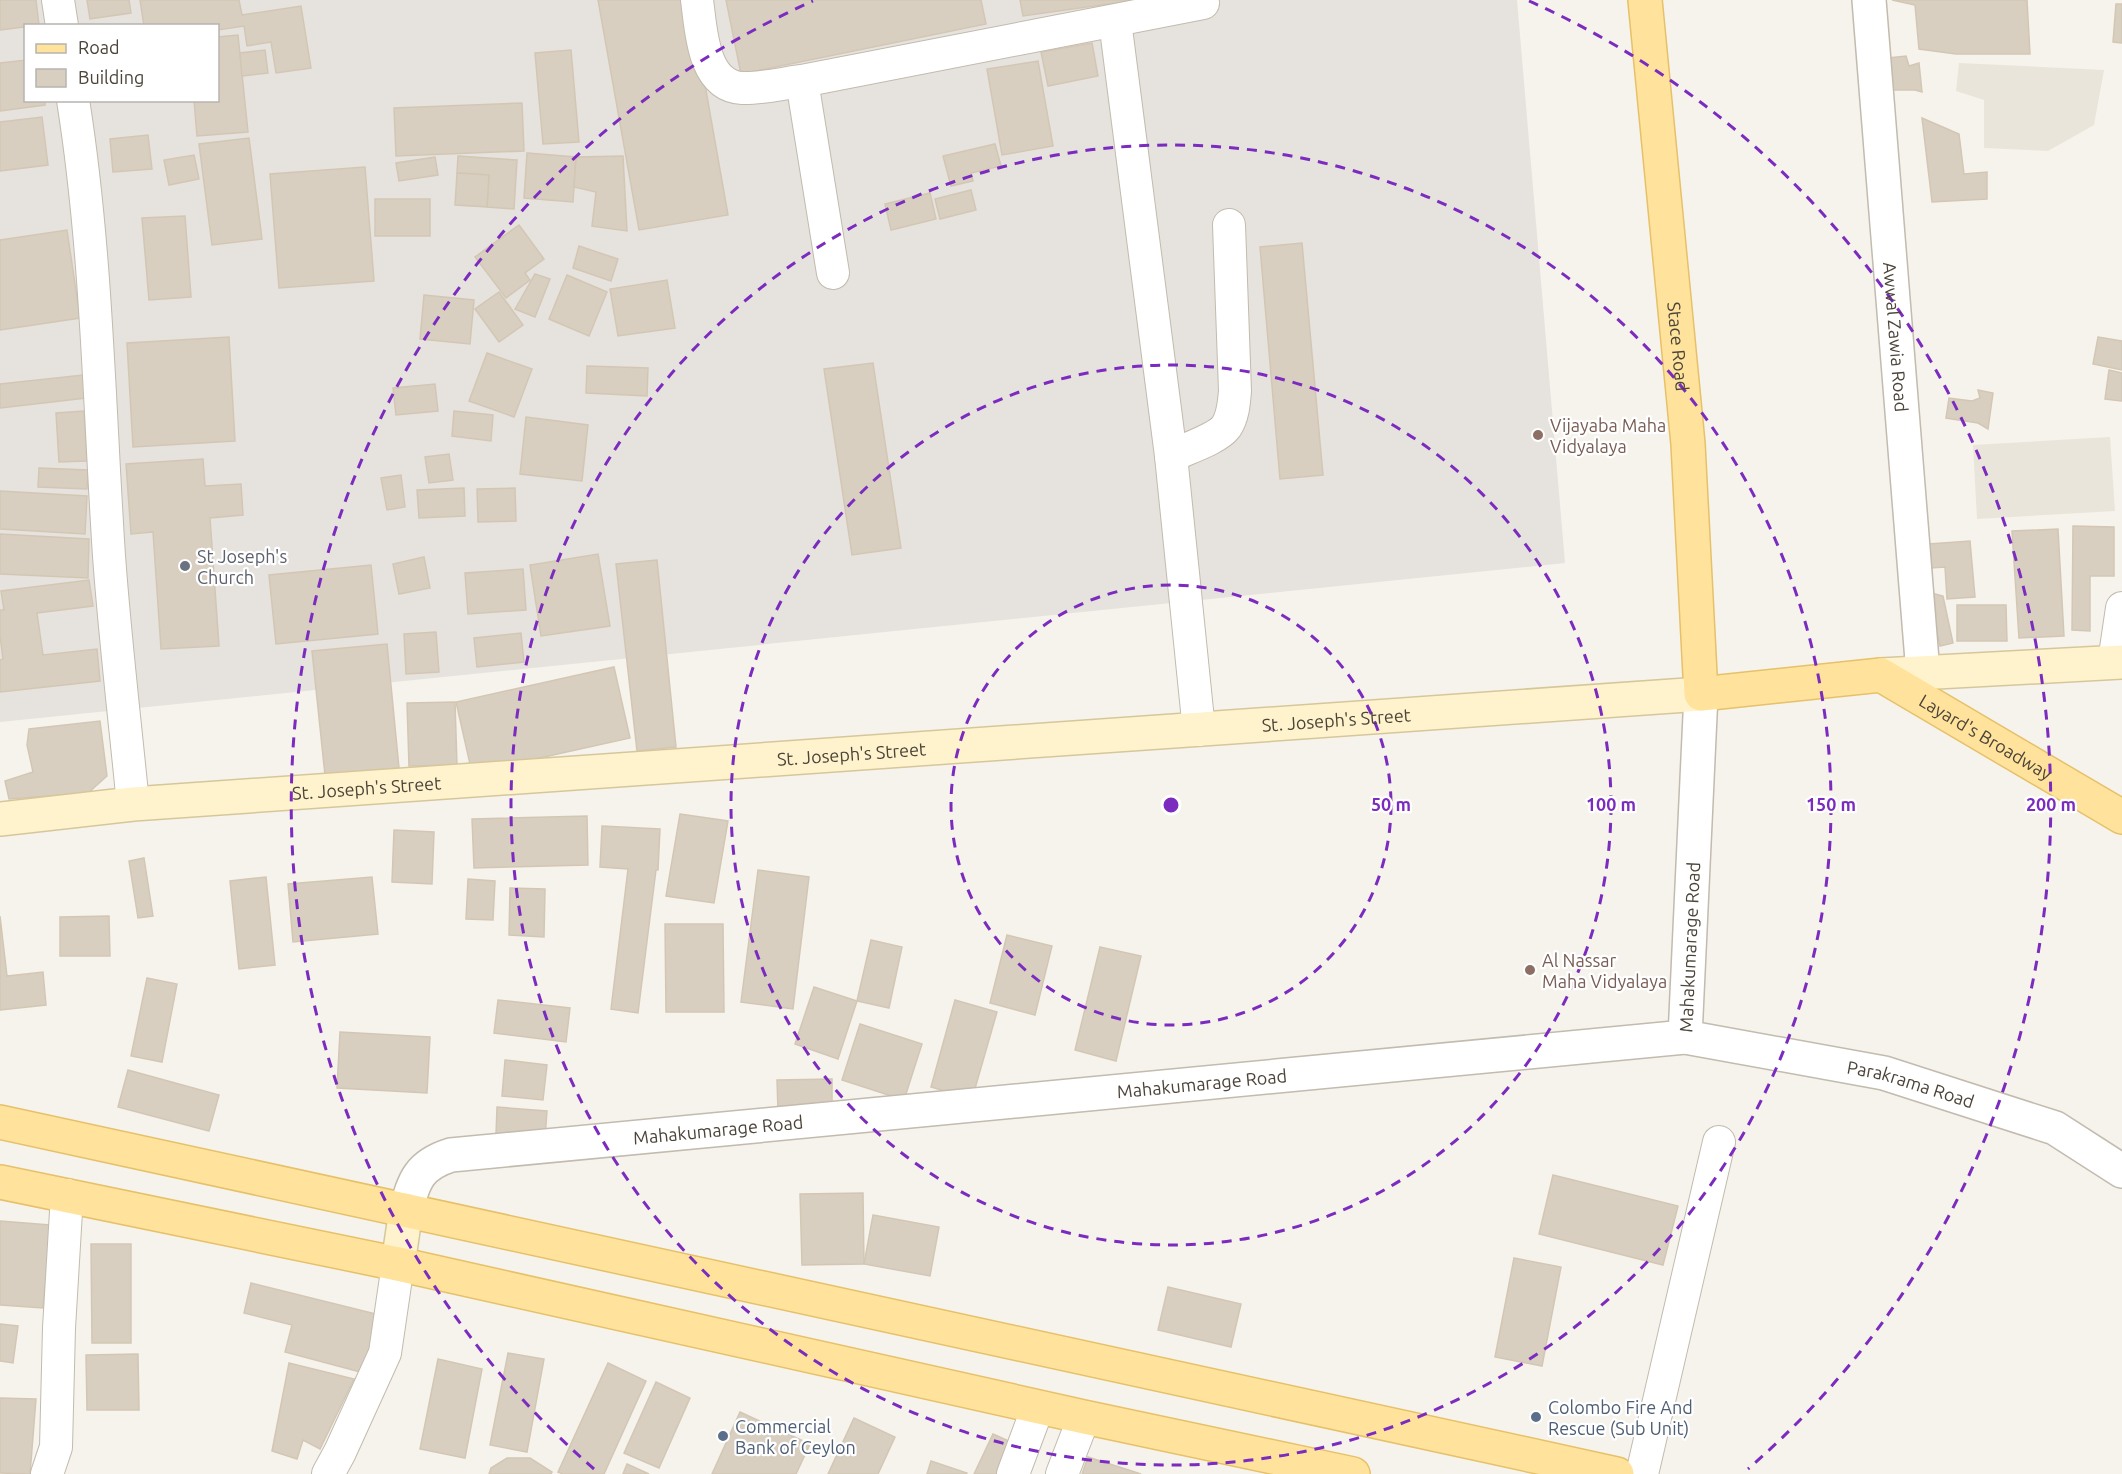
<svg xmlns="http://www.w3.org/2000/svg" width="2122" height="1474" viewBox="0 0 2122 1474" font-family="Ubuntu,sans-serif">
	<rect width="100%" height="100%" fill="#f6f3ec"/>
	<g fill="#eae5da">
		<polygon points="1959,63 2104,70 2094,125 2048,151 1984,148 1984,100 1956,91"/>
		<polygon points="2110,437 2115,511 1977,519 1973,445"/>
	</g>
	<path fill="#e6e2dd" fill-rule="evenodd" d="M0,0h1517l48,563 -1565,159zM26,26h192v74h-192z"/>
	<g fill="#d8cfc1" stroke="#d3c7b4" stroke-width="1.5">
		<polygon points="0,0 36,0 39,25 0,30"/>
		<polygon points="87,0 129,0 131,13 90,19"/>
		<polygon points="140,0 239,0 242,15 301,6 311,68 276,73 271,42 247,46 244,26 218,30 218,26 144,26"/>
		<polygon points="598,0 690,0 728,215 639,230"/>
		<polygon points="726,0 981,0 986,24 741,74"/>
		<polygon points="1020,0 1137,0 1023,16"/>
		<polygon points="1892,0 2027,0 2030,54 1956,54 1919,49 1915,5"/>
		<polygon points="2116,4 2122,4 2122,43 2113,42"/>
		<polygon points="238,35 248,132 197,136 194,100 218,100 218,37"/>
		<polygon points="1092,43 1098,76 1048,86 1041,52"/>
		<polygon points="265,50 268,73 242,76 240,53"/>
		<polygon points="571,50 579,142 543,144 535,53"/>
		<polygon points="1906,56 1909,66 1919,63 1922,92 1915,90 1884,90 1879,59"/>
		<polygon points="26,60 26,100 45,100 45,105 0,111 0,63"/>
		<polygon points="1038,61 1053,146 1002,155 987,69"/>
		<polygon points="522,103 524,151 396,156 394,108"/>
		<polygon points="42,117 48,165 0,171 0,122"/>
		<polygon points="1922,118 1959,134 1964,174 1987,172 1987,199 1932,202"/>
		<polygon points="148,135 152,169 113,172 110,139"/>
		<polygon points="249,138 262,239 212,245 199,144"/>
		<polygon points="995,144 1001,166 971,173 973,181 951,186 943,156"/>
		<polygon points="527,153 576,157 573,202 524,198"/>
		<polygon points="194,155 199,179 169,185 164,160"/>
		<polygon points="458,156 517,160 514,209 487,207 489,175 457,173"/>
		<polygon points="623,156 627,231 592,226 596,192 574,187 576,157"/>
		<polygon points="435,157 438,175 399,181 396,163"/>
		<polygon points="365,167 374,281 279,288 270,174"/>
		<polygon points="457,173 489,175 487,207 455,205"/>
		<polygon points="971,190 976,210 940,219 935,199"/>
		<polygon points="930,193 936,219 891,230 885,204"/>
		<rect x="375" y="199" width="55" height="37"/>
		<polygon points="185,216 191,297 149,300 142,218"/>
		<polygon points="519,225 544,259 525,273 530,280 506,298 475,257"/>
		<polygon points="67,230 80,318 0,330 0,240"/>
		<polygon points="1302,243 1323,475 1280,479 1260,247"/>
		<polygon points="579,246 618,259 611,281 573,268"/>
		<polygon points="535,274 550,279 535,317 515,309"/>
		<polygon points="567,275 607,292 589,336 549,319"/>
		<polygon points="667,280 675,328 618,336 610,289"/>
		<polygon points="499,292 523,325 499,342 475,309"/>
		<polygon points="424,295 474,300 470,344 420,339"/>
		<polygon points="229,337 235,441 133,447 127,343"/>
		<polygon points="2098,337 2122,341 2122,370 2093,364"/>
		<polygon points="487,353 532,369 514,417 469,401"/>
		<polygon points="873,363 901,548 852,555 824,369"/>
		<polygon points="587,366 648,368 647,396 586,393"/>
		<polygon points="2109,370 2122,373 2122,401 2105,399"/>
		<polygon points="83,375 86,398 0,408 0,384"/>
		<polygon points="435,384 438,411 396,415 393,388"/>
		<polygon points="1978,390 1993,393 1988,429 1978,423 1946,418 1949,398 1972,401 1980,398"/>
		<polygon points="84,411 87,461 59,462 56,413"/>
		<polygon points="454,411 493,415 491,441 452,436"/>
		<polygon points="526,417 588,425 582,481 520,474"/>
		<polygon points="449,454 453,480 429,483 425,457"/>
		<polygon points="203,459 205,486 241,484 243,515 210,518 219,646 161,649 153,532 131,534 126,464"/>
		<polygon points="39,468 88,470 87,489 38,487"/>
		<polygon points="401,475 405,507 387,510 381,478"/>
		<polygon points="464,488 465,516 419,518 417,490"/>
		<polygon points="515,488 516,521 478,522 477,489"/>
		<polygon points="0,491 87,496 85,534 0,529"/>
		<polygon points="2073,526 2114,527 2114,576 2090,576 2090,631 2072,630"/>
		<polygon points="2058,529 2064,636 2019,638 2012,531"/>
		<polygon points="0,534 89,539 88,578 0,574"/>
		<polygon points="1970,541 1975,597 1947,599 1945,567 1931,568 1929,544"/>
		<polygon points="598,554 610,626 541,636 530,565"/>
		<polygon points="424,557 430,588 399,594 393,564"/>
		<polygon points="657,560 676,747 637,751 616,564"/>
		<polygon points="371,565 378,634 276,644 269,575"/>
		<polygon points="523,569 526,610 468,614 465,573"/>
		<polygon points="89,580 93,606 37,613 43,655 97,649 100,681 0,692 0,660 3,659 0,636 0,610 4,610 1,591"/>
		<polygon points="1928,592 1943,596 1953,643 1940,646"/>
		<polygon points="1957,605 2006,605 2007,641 1957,641"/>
		<polygon points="436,632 439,672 406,674 404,634"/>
		<polygon points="521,633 524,662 477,667 474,638"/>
		<polygon points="387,644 399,768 325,775 312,651"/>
		<polygon points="614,667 630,738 472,773 456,702"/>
		<polygon points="455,702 457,765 409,766 407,703"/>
		<polygon points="100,721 107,776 88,793 9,799 5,781 33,772 27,745 29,729"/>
		<polygon points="680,814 728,821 714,903 666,896"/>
		<polygon points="587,816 588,865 474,868 472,819"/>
		<polygon points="602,826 660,829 658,870 656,870 638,1013 611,1009 628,869 600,867"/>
		<polygon points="394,830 434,832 432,884 392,882"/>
		<polygon points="144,858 153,916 138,918 129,861"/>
		<polygon points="758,870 809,877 793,1009 741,1002"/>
		<polygon points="266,877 275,965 239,969 230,881"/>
		<polygon points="372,877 378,934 293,942 288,884"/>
		<polygon points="468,879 495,881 493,920 466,919"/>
		<polygon points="510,888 545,889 544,937 509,935"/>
		<polygon points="0,916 7,976 43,972 46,1005 0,1010"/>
		<polygon points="109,916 110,956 60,956 60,917"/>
		<polygon points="665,924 723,924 724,1012 666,1012"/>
		<polygon points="1007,935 1052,946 1035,1015 990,1003"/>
		<polygon points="871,940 902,947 889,1008 857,1001"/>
		<polygon points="1100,947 1141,956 1116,1061 1075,1050"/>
		<polygon points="147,978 177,984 162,1062 131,1056"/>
		<polygon points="814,987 857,1001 838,1059 795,1044"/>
		<polygon points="498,1000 570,1008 566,1042 494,1033"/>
		<polygon points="955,1000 997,1012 972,1099 931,1087"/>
		<polygon points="860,1024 922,1044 904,1100 842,1080"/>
		<polygon points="340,1032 430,1037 427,1093 337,1088"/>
		<polygon points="505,1060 547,1065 543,1100 502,1096"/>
		<polygon points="128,1070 219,1095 209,1131 118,1107"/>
		<polygon points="832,1079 832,1110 778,1111 777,1080"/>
		<polygon points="497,1107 547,1111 545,1138 496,1135"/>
		<polygon points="1553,1175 1678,1206 1663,1265 1539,1234"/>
		<polygon points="863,1193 864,1264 802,1265 800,1194"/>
		<polygon points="873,1215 939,1227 930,1276 864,1264"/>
		<polygon points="0,1221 50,1225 43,1308 0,1305"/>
		<polygon points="91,1244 131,1244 131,1343 92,1343"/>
		<polygon points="1514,1258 1561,1267 1542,1366 1495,1357"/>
		<polygon points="251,1283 388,1317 368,1374 285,1352 292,1325 244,1313"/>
		<polygon points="1168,1287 1241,1304 1231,1347 1158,1330"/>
		<polygon points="0,1324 18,1326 13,1363 0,1361"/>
		<polygon points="508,1353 544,1359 527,1452 490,1445"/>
		<polygon points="138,1354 139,1410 87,1410 86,1355"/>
		<polygon points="438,1359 482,1369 465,1458 420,1449"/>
		<polygon points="289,1363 354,1379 320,1449 303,1440 297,1459 272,1451"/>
		<polygon points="608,1363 646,1381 604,1474 563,1474 558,1472"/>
		<polygon points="656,1382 690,1398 659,1468 624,1453"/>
		<polygon points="0,1398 36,1399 30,1474 0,1473"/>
		<polygon points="740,1412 810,1444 796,1474 712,1474"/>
		<polygon points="854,1418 895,1437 878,1474 828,1474"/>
		<polygon points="993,1434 1018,1445 1005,1474 974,1474"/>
		<polygon points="1088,1457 1141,1474 1082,1474"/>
		<polygon points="507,1458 530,1458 552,1472 551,1474 489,1474 491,1468"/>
		<polygon points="931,1461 967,1473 966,1474 927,1474"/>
		<polygon points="627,1464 649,1474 623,1474"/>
	</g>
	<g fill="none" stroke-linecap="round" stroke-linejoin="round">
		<g stroke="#c2bbae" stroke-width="34">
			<g id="minor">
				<polyline points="58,0 62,26"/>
				<path d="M697,0c4,28 5,86 45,88 18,1 42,-5 60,-7l401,-78"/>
				<polyline points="1115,21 1171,456 1199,730"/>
				<polyline points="802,81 833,273"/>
				<path d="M73,100c24,151 26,304 36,456 6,83 16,166 24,248"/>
				<path d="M1171,456c14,-7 46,-17 55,-29 7,-10 8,-24 9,-36l-6,-166"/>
				<polyline points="2114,662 2122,608"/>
				<polyline points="47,1474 56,1447 59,1328 67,1195"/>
				<polyline points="328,1474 340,1452 385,1353 398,1264"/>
				<polyline points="1013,1474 1038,1407"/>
				<polyline points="1062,1474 1084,1417"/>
				<polyline points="1642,1474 1719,1142"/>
			</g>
		</g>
		<g stroke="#c2bbae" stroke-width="36">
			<g id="tertiary">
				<path id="s1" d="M1869,0l54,673"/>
				<path id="s2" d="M1685,1037l16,-343"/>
				<path id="s3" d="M406,1210c8,-30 13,-45 45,-55l1234,-118 199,36 171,55 67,43"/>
			</g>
		</g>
		<g stroke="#d6c79b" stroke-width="36">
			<g id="secondary">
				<polyline points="1881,675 2122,662"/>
				<path id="s4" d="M0,819l133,-15 1568,-110"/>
				<polyline points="398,1264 406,1210"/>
			</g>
		</g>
		<g stroke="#e6c16a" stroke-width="36">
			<g id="primary">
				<path id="s5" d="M1645,0l43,444 13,250 180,-19 241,142"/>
				<polyline points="0,1122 1617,1474"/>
				<polyline points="0,1182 398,1264 1084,1417 1353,1474"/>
			</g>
		</g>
		<use href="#minor" stroke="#fff" stroke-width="32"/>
		<use href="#tertiary" stroke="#fff" stroke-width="33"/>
		<use href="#secondary" stroke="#fff3cd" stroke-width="33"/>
		<use href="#primary" stroke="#ffe39c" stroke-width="33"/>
	</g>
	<g fill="none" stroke="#7b2cbf" stroke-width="3" stroke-dasharray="10 8">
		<circle cx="1171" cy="805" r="220"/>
		<circle cx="1171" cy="805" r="440"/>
		<circle cx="1171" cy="805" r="660"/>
		<path d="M594 1469A880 880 0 0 1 813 1M1529 1A880 880 0 0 1 1748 1469"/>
	</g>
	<g fill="#8d6e63" stroke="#fff" stroke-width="2">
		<circle cx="1538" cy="435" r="6"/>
		<circle cx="1530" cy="970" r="6"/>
	</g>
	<circle fill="#6b7280" stroke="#fff" stroke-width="2" cx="185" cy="566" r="6"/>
	<g fill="#5c6f8a" stroke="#fff" stroke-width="2">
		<circle cx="1536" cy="1417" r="6"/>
		<circle cx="723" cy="1436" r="6"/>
	</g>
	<g text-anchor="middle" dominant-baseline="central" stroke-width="4.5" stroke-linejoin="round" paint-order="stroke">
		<g font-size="18" fill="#4b4439" stroke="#fff">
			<text stroke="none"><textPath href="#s1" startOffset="338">Awwal Zawia Road</textPath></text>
			<text stroke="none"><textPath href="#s5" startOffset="348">Stace Road</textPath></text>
			<text stroke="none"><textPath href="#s4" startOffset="1340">St. Joseph's Street</textPath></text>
			<text stroke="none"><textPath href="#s5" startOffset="999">Layard's Broadway</textPath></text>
			<text stroke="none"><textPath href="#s4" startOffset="854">St. Joseph's Street</textPath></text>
			<text stroke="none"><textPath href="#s4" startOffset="368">St. Joseph's Street</textPath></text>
			<text stroke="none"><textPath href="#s2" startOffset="90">Mahakumarage Road</textPath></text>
			<text stroke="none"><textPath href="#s3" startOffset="830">Mahakumarage Road</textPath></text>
			<text stroke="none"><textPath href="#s3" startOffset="1546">Parakrama Road</textPath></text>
			<text stroke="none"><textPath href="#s3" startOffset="344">Mahakumarage Road</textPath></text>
		</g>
		<g font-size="18" fill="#785e54" stroke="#fff" text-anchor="start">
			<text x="1550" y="425">Vijayaba Maha<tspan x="1550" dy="21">Vidyalaya</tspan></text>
			<text x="1542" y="960">Al Nassar<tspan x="1542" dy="21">Maha Vidyalaya</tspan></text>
		</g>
		<g font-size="18" fill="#5b616d" stroke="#fff" text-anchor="start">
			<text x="197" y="556">St Joseph's<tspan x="197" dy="21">Church</tspan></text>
		</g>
		<g font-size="18" fill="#4e5e75" stroke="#fff" text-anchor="start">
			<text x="1548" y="1407">Colombo Fire And<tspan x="1548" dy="21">Rescue (Sub Unit)</tspan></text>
			<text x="735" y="1426">Commercial<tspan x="735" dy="21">Bank of Ceylon</tspan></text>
		</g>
	</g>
	<circle cx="1171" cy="805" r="9" fill="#7b2cbf" stroke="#fff" stroke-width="3"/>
	<g font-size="18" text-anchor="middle" font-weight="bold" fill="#7b2cbf" stroke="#fff" stroke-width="4.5" stroke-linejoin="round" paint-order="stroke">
		<text x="1391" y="811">50 m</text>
		<text x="1611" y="811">100 m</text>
		<text x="1831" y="811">150 m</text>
		<text x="2051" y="811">200 m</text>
	</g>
	<rect x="24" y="24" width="195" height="78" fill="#ffffff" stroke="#b7b4b0" stroke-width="1.5"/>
	<rect x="36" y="44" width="30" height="9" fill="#ffe39c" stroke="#b7b4b0" stroke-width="1.5"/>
	<text x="78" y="54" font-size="18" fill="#4b4439">Road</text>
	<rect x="36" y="69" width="30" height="18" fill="#d8cfc1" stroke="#b7b4b0" stroke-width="1.5"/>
	<text x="78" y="84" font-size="18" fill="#4b4439">Building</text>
</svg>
